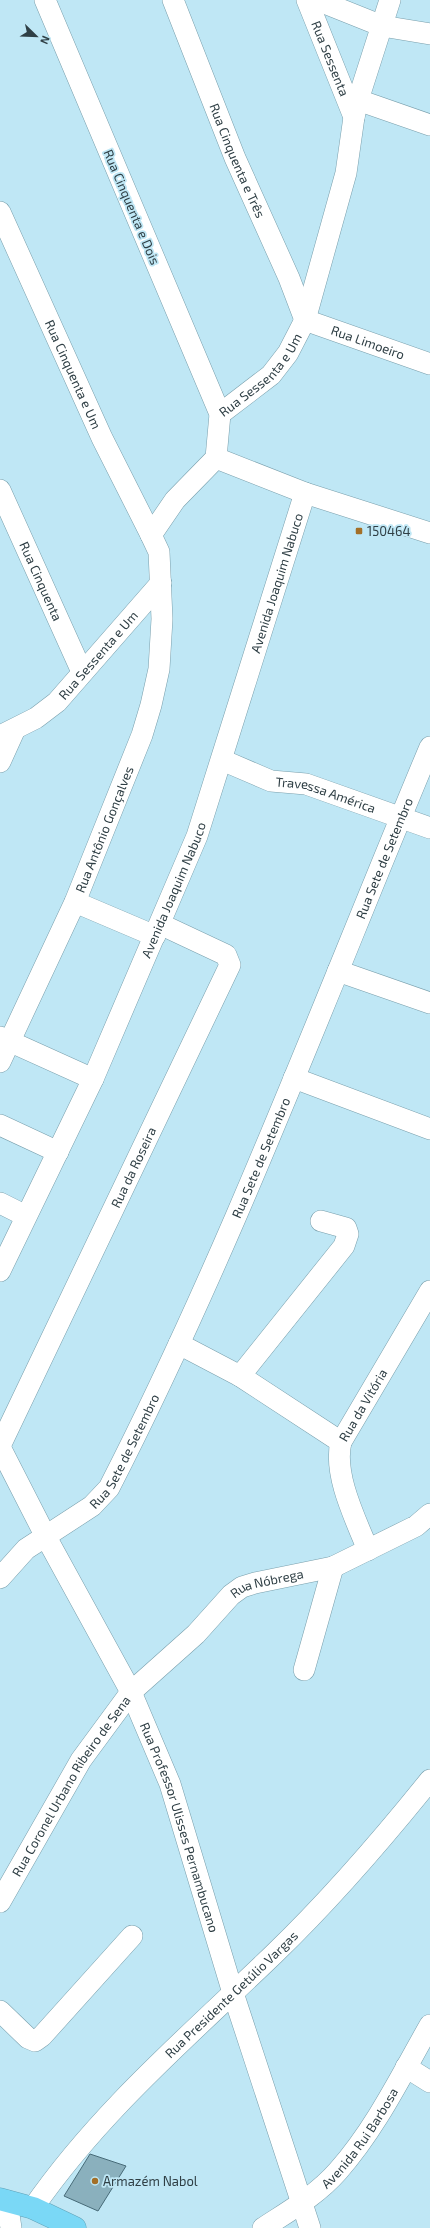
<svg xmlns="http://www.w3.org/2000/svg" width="430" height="2228" viewBox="0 0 430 2228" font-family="'Exo 2',sans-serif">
	<rect width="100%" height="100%" fill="#bfe7f5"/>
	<polygon fill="#8ab0bd" stroke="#476b78" points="90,2154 126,2166 98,2211 64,2196"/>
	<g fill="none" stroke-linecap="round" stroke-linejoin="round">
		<g stroke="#799fac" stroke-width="22">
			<g id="minor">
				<path id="s1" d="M173,0l62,158 54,120 16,42 125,44"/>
				<path id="s2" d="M307,0l47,117"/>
				<polyline points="317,0 382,26 430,34"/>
				<polyline points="358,100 430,125"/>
				<path id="s3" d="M0,212l102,226 49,97"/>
				<path id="s4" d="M220,414l51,-39 17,-22 17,-33 41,-147 8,-56 4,-17 32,-100"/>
				<polyline points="216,458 305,493 430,533"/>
				<path id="s5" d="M0,490l82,182"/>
				<path id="s6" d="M0,736l36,-18 21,-16 104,-119"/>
				<path id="s7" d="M222,760l49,21 35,3 124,44"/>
				<polyline points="0,762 15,729"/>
				<polyline points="75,902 155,936"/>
				<polyline points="338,971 430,1003"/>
				<polyline points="0,1037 93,1079"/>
				<path id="s8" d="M0,1062l75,-160 67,-167 9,-30 8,-36 3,-50 -3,-67 -8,-17 24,-35 41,-42 4,-44 -175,-414"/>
				<polyline points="294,1078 430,1129"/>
				<polyline points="0,1125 58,1152"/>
				<polyline points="0,1203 26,1216"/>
				<path id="s9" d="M0,1271l93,-192 104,-243 108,-343"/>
				<polyline points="179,1344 240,1376 341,1442"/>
				<polyline points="240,1376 344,1246 348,1234 346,1228 321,1221"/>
				<path id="s10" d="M0,1446l230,-481 -4,-10 -66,-31"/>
				<path id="s11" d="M0,1447l46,90 85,155 39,92 63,209 77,235"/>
				<path id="s12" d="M368,1550c-12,-30 -35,-75 -27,-108l89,-151"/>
				<path id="s13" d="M0,1578l26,-29 66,-43 17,-18c123,-240 217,-493 321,-741"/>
				<polyline points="304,1670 333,1567"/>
				<path id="s14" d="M0,1902l81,-142 50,-68 65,-58 35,-39 11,-8 13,-4 78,-16 83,-41 14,-12"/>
				<polyline points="0,2011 28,2038 35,2041 42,2036 132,1936"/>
				<polyline points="406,2067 430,2082"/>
				<polyline points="7,2201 11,2228"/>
				<path id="s15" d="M33,2208c67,-97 157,-173 241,-254 56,-54 107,-113 156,-174"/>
				<path id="s16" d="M263,2228c26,-17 54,-33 75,-57 38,-43 64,-97 92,-146"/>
			</g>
		</g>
		<g stroke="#60a2b8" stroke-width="23">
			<polyline id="highway" points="0,2199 33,2208 75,2228"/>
		</g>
		<use href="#minor" stroke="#fff" stroke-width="21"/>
		<use href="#highway" stroke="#7ad8f6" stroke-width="22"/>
	</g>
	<g fill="#a36f27" stroke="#bfe7f5" stroke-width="1.5">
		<rect x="355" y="527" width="8" height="8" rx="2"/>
		<circle cx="95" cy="2181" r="4"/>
	</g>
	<g text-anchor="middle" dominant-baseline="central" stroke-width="3.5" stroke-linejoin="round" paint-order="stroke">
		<g font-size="13" fill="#2f3f45" stroke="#bfe7f5">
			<text stroke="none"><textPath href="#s2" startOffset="63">Rua Sessenta</textPath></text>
			<text stroke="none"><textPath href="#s1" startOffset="173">Rua Cinquenta e Três</textPath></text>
			<text transform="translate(132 207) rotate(67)">Rua Cinquenta e Dois</text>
			<text stroke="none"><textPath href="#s1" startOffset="413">Rua Limoeiro</textPath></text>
			<text stroke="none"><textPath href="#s3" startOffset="178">Rua Cinquenta e Um</textPath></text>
			<text stroke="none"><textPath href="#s4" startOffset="57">Rua Sessenta e Um</textPath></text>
			<text stroke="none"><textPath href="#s5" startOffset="100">Rua Cinquenta</textPath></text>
			<text stroke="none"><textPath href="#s9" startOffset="743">Avenida Joaquim Nabuco</textPath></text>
			<text stroke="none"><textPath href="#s6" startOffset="129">Rua Sessenta e Um</textPath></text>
			<text stroke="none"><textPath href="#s7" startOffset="110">Travessa América</textPath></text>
			<text stroke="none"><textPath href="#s8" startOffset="255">Rua Antônio Gonçalves</textPath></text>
			<text stroke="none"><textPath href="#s13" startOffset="830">Rua Sete de Setembro</textPath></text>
			<text stroke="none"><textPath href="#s9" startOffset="419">Avenida Joaquim Nabuco</textPath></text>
			<text stroke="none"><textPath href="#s13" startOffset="506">Rua Sete de Setembro</textPath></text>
			<text stroke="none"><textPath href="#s10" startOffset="309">Rua da Roseira</textPath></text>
			<text stroke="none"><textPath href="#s12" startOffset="156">Rua da Vitória</textPath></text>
			<text stroke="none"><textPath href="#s13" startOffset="182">Rua Sete de Setembro</textPath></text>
			<text stroke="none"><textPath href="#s14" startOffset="426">Rua Nóbrega</textPath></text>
			<text stroke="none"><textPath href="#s14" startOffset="136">Rua Coronel Urbano Ribeiro de Sena</textPath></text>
			<text stroke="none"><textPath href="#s11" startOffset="422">Rua Professor Ulisses Pernambucano</textPath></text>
			<text stroke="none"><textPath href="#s15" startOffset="292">Rua Presidente Getúlio Vargas</textPath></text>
			<text stroke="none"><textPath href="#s16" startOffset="134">Avenida Rui Barbosa</textPath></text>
		</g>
		<g font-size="13" fill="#2f3f45" stroke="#bfe7f5" text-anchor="start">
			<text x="367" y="531">150464</text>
			<text x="103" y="2181">Armazém Nabol</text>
		</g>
	</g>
	<g transform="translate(36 36) rotate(113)" stroke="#bfe7f5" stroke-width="3" paint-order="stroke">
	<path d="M0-3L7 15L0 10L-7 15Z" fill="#2f3f45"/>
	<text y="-6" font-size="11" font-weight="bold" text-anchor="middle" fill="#2f3f45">N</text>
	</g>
</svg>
